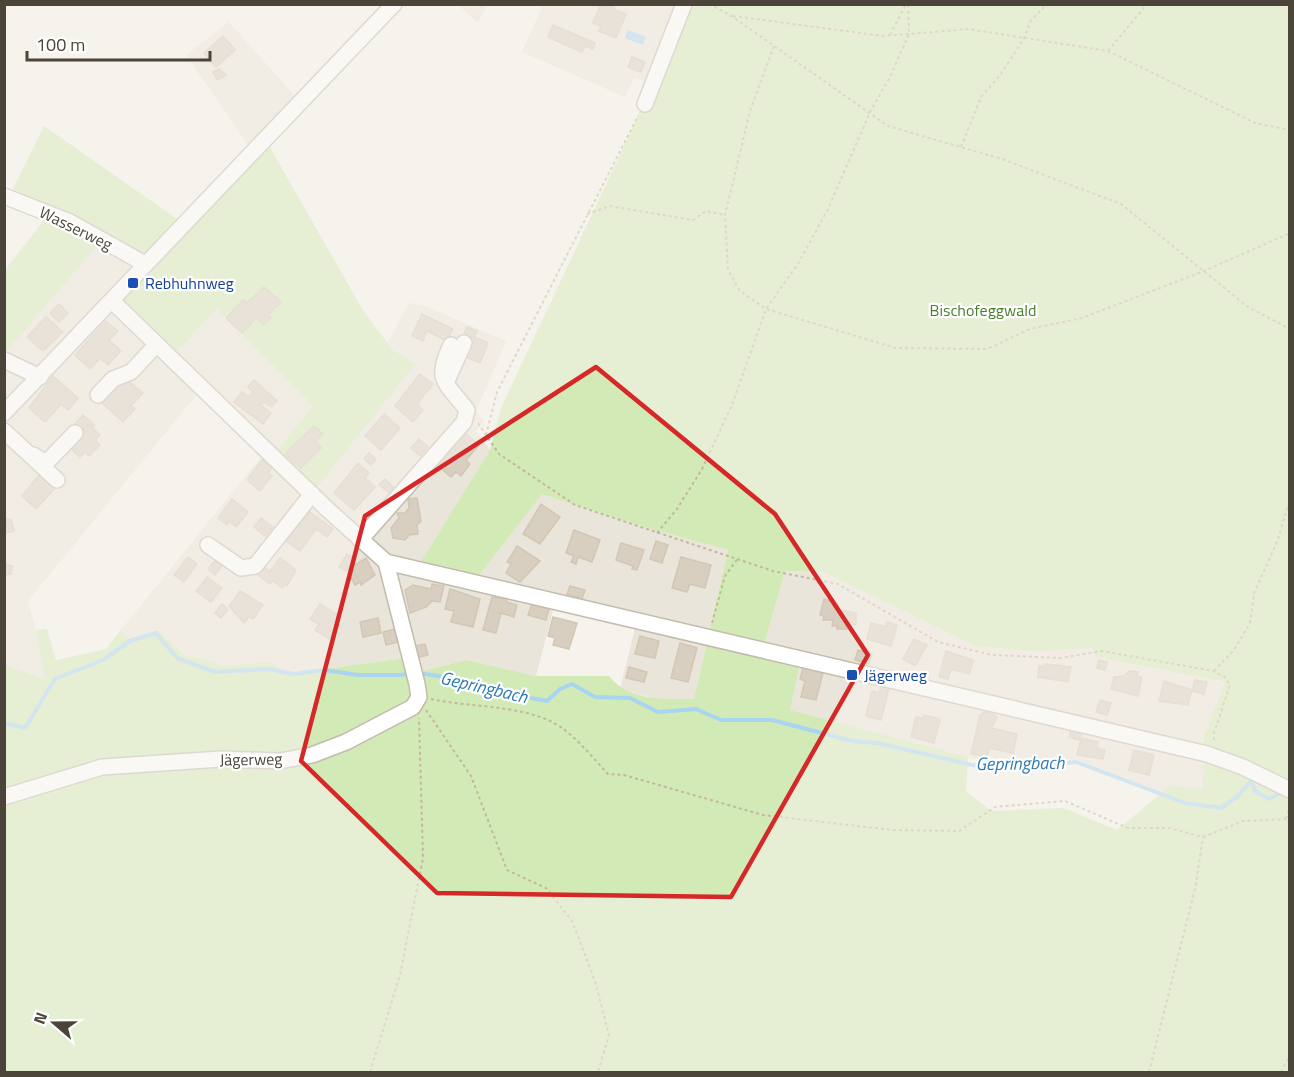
<svg xmlns="http://www.w3.org/2000/svg" width="1294" height="1077" viewBox="0 0 1294 1077" font-family="'Titillium Web',sans-serif">
	<rect width="100%" height="100%" fill="#f6f3ec"/>
	<g fill="#eae5da">
		<polygon points="458,5 487,5 478,23"/>
		<polygon points="543,5 684,5 649,83 634,78 625,97 522,52"/>
		<polygon points="229,22 300,102 253,152 186,55"/>
		<polygon points="102,240 145,264 112,301 198,393 28,601 36,630 44,680 5,664 4,348 8,350"/>
		<polygon points="409,303 425,306 506,341 476,411 484,421 476,431 490,450 420,564 479,575 541,493 651,529 728,550 694,699 657,699 620,689 635,628 554,607 536,676 468,660 409,674 405,658 288,674 270,662 223,666 183,654 158,631 129,639 120,631 266,451 311,493 414,364 393,350 388,342"/>
		<polygon points="217,309 313,406 276,452 173,355"/>
		<polygon points="785,571 824,572 975,646 1033,651 1092,648 1096,657 1226,683 1204,737 1203,791 1171,785 1162,792 1070,759 1033,762 1000,758 987,761 968,757 790,710 761,655"/>
	</g>
	<g fill="#d2eab5" fill-rule="evenodd">
		<path d="M685,5h604v1067h-1284l-1,-408 40,15 -8,-49 11,-1 9,31 50,-11 14,-18 9,8 29,-8 25,23 40,12 47,-4 18,12 117,-16 4,16 58,-14 69,16h73c20,25 55,23 85,23l34,-149 -77,-21 -109,-35 -63,81 -60,-10 71,-115 11,-42 132,-281zM785,571l39,1 151,74 58,5 59,-3 4,9 129,25 -21,55 -1,53 -32,-5 -54,45 -53,-22 -72,3 -26,-19 2,-35 -178,-47 10,-47 -39,-8z"/>
		<polygon points="44,126 180,221 141,262 102,240 8,350 4,348 4,271 49,214 9,197"/>
		<polygon points="268,144 364,312 393,350 415,364 314,491 276,452 313,406 217,309 173,355 126,309 124,298"/>
	</g>
	<polygon fill="#a9d4f2" points="628,30 646,37 643,45 625,38"/>
	<g fill="none" stroke-linecap="round" stroke-linejoin="round">
		<g stroke="#a9d4f2" stroke-width="4">
			<polyline points="418,673 465,680 493,691 547,701 560,689 572,684 595,697 630,698 658,712 696,709 721,720 772,720 852,741 877,743 977,766 996,761 1026,766 1076,762 1185,803 1221,808 1237,797 1251,781 1255,791 1269,799 1283,791"/>
			<polyline points="4,723 25,728 55,679 103,660 130,641 156,633 177,658 215,672 268,669 293,674 324,670 358,675 402,675 410,672"/>
		</g>
	</g>
	<g fill="#d8cfc1" stroke="#d3c7b4" stroke-width="1.5">
		<polygon points="601,4 615,4 613,9 626,14 616,38 599,31 601,26 593,23"/>
		<polygon points="553,25 595,43 593,49 585,46 582,52 548,37"/>
		<polygon points="223,36 235,50 216,67 204,53"/>
		<polygon points="632,57 645,62 641,72 628,67"/>
		<polygon points="220,69 226,75 217,80 213,72"/>
		<polygon points="264,287 281,302 268,315 271,318 263,325 256,318 242,333 226,318 243,300 247,303"/>
		<polygon points="59,304 68,313 59,322 50,313"/>
		<polygon points="422,314 453,329 447,341 427,331 423,341 412,336"/>
		<polygon points="46,317 63,332 43,351 27,337"/>
		<polygon points="106,321 118,331 109,340 121,351 108,365 100,358 90,369 75,355"/>
		<polygon points="467,327 477,331 474,337 488,343 480,363 464,356 461,340"/>
		<polygon points="420,374 433,384 420,400 418,405 423,410 413,422 395,406"/>
		<polygon points="53,376 78,398 68,410 61,404 45,422 29,408"/>
		<polygon points="125,378 143,393 131,406 135,409 123,422 99,400 109,388 114,391"/>
		<polygon points="254,380 277,401 271,407 264,402 261,405 271,413 263,424 234,402 242,392 249,397 253,392 248,387"/>
		<polygon points="384,414 400,428 381,450 365,436"/>
		<polygon points="83,415 94,425 92,428 88,424 80,433 73,426"/>
		<polygon points="88,424 100,435 95,440 100,445 89,456 85,452 80,457 68,446"/>
		<polygon points="314,426 323,434 315,441 321,448 301,468 285,454"/>
		<polygon points="465,433 479,445 466,460 470,464 461,476 456,472 451,477 438,466 444,459 442,457"/>
		<polygon points="419,439 428,447 420,456 411,448"/>
		<polygon points="369,453 376,459 371,465 364,459"/>
		<polygon points="264,457 274,465 268,473 272,476 260,491 247,480"/>
		<polygon points="358,463 369,473 365,478 375,487 354,510 334,493"/>
		<polygon points="40,474 55,488 36,509 22,496"/>
		<polygon points="385,479 396,490 392,495 379,485"/>
		<polygon points="417,498 421,521 417,525 418,534 409,535 405,540 393,538 391,528 399,518 397,513 405,513 409,508 408,499"/>
		<polygon points="232,499 248,512 236,527 230,522 227,525 218,518"/>
		<polygon points="541,504 560,517 540,544 523,534"/>
		<polygon points="310,512 333,529 327,537 316,529 300,551 286,541"/>
		<polygon points="261,518 273,527 265,536 254,527"/>
		<polygon points="11,519 14,531 5,533 4,520"/>
		<polygon points="574,530 600,540 592,562 578,557 576,564 571,562 574,556 566,553"/>
		<polygon points="656,541 668,545 662,563 650,559"/>
		<polygon points="621,543 644,550 637,570 632,569 633,566 616,560"/>
		<polygon points="517,546 540,561 520,582 506,573 511,564 507,562"/>
		<polygon points="347,554 354,558 346,571 339,567"/>
		<polygon points="188,557 197,564 184,582 174,575"/>
		<polygon points="681,557 711,565 705,588 690,584 687,592 672,588"/>
		<polygon points="217,558 224,563 215,575 208,569"/>
		<polygon points="280,558 296,570 287,586 285,584 282,588 273,581 270,584 258,575 264,567 270,571"/>
		<polygon points="366,558 375,575 361,585 360,582 355,585 347,570"/>
		<polygon points="4,559 7,565 12,566 11,574 4,575"/>
		<polygon points="207,577 222,588 211,602 196,591"/>
		<polygon points="432,584 444,586 440,602 432,601 426,607 410,613 405,590 413,585 431,589"/>
		<polygon points="570,586 585,590 582,599 567,594"/>
		<polygon points="450,589 480,599 473,627 451,622 454,611 445,609"/>
		<polygon points="240,591 263,605 253,619 249,617 244,623 229,606"/>
		<polygon points="492,597 507,599 506,602 517,605 514,617 501,613 496,633 483,630"/>
		<polygon points="824,599 837,603 835,609 856,613 856,625 847,624 847,629 837,629 837,626 832,626 833,620 823,620 824,616 820,615"/>
		<polygon points="222,604 228,609 221,618 215,613"/>
		<polygon points="320,604 338,615 334,621 338,623 329,639 315,630 319,624 310,619"/>
		<polygon points="532,604 549,609 546,620 528,615"/>
		<polygon points="553,617 577,623 569,649 553,645 555,638 548,636"/>
		<polygon points="378,618 381,633 363,637 360,622"/>
		<polygon points="887,622 897,625 891,646 867,639 871,623 886,627"/>
		<polygon points="395,629 398,642 386,645 383,632"/>
		<polygon points="640,636 659,641 655,658 635,654"/>
		<polygon points="914,639 927,645 915,666 903,659"/>
		<polygon points="680,643 697,648 688,682 671,678"/>
		<polygon points="425,644 428,655 416,658 414,646"/>
		<polygon points="858,650 872,654 869,664 855,660"/>
		<polygon points="946,651 973,660 969,674 951,669 948,679 939,677"/>
		<polygon points="1099,660 1107,662 1105,670 1097,668"/>
		<polygon points="1045,664 1071,667 1068,682 1038,677 1039,666 1044,667"/>
		<polygon points="813,666 824,669 816,700 801,697 805,681 800,679 803,668 813,670"/>
		<polygon points="629,667 647,672 644,682 626,678"/>
		<polygon points="1129,671 1138,672 1137,676 1142,677 1138,696 1111,689 1114,677 1124,676"/>
		<polygon points="1195,680 1207,682 1204,694 1192,691"/>
		<polygon points="1164,681 1192,690 1188,705 1159,701"/>
		<polygon points="881,686 889,688 881,720 866,716 872,691 879,693"/>
		<polygon points="1100,700 1111,703 1107,715 1096,712"/>
		<polygon points="986,711 993,713 997,718 991,728 1017,734 1013,753 989,748 987,757 971,754 980,715"/>
		<polygon points="924,715 940,719 934,743 911,737 916,717 923,718"/>
		<polygon points="1072,727 1082,730 1079,740 1069,737"/>
		<polygon points="1081,738 1098,742 1097,748 1105,750 1103,759 1077,755"/>
		<polygon points="1134,750 1154,755 1149,775 1129,770"/>
	</g>
	<g fill="none" stroke-linecap="round" stroke-linejoin="round">
		<g stroke="#c2bbae" stroke-width="18">
			<g id="minor">
				<polyline points="645,104 684,4"/>
				<polyline points="4,196 70,222 145,264"/>
				<polyline points="112,301 326,508 386,562 1207,754 1243,767 1290,790"/>
				<polyline points="4,360 40,377"/>
				<polyline points="446,383 464,343"/>
				<polyline points="98,395 113,379 131,372 156,345"/>
				<polyline points="4,413 394,4"/>
				<polyline points="4,431 57,480"/>
				<polyline points="33,455 46,463 75,433"/>
				<path d="M360,540l104,-118 3,-12c-22,-29 -33,-29 -16,-65"/>
				<polyline points="208,545 241,568 255,566 312,494"/>
				<polyline points="4,797 102,767 221,759 280,761 312,755 346,742 413,707 419,697 417,684 386,562"/>
			</g>
		</g>
		<g stroke="#c4b79f" stroke-width="2" stroke-dasharray="3 3" stroke-linecap="butt">
			<polyline points="709,4 730,15 888,126 1002,159 1121,204 1248,307 1290,329"/>
			<polyline points="733,16 883,36 968,29 1108,51 1255,123 1290,130"/>
			<polyline points="890,35 906,4"/>
			<polyline points="774,46 750,111 725,215 728,270 740,291 766,309 896,348 987,349 1030,329 1082,318 1204,271 1290,233"/>
			<polyline points="1108,51 1147,4"/>
			<polyline points="961,147 981,97 1001,74 1024,38 1031,20 1047,4"/>
			<polyline points="587,214 610,206 693,220 706,211 725,215"/>
			<polyline points="478,423 499,454 575,505 773,571 838,584 938,642 992,655 1060,658 1102,651 1213,671 1225,677 1230,685 1214,733 1214,742"/>
			<polyline points="486,435 497,392 638,116"/>
			<polyline points="657,533 677,509 702,469 732,405 766,309 799,262 828,209 870,112 890,77 909,34 908,4"/>
			<polyline points="712,623 725,576 739,557"/>
			<polyline points="1214,671 1234,650 1250,623 1254,593 1277,542 1290,499"/>
			<path d="M431,699c36,8 85,6 119,22 22,10 41,35 58,53l16,1 139,40 129,15 67,1 36,-24 70,-6 63,27h41l34,9 40,-16 47,-2"/>
			<polyline points="426,710 471,776 507,870 546,888 572,921 595,981 609,1035 598,1072"/>
			<polyline points="1286,819 1290,806"/>
			<polyline points="370,1072 400,975 423,858 419,718"/>
			<polyline points="1149,1072 1195,889 1203,837"/>
			<polyline points="1281,1072 1290,1055"/>
		</g>
		<use href="#minor" stroke="#fff" stroke-width="15"/>
	</g>
	<path d="M0 0H1294V1077H0ZM596,367l179,147 93,141 -137,242 -294,-4 -136,-132 64,-245z" fill="#f6f3ec" fill-opacity=".55" fill-rule="evenodd"/>
	<path fill="none" stroke="#d62828" stroke-width="4.5" stroke-linejoin="round" d="M596,367l179,147 93,141 -137,242 -294,-4 -136,-132 64,-245z"/>
	<g fill="#1a4fb4" stroke="#fff" stroke-width="2">
		<rect x="127" y="277" width="12" height="12" rx="3"/>
		<rect x="846" y="669" width="12" height="12" rx="3"/>
	</g>
	<g text-anchor="middle" dominant-baseline="central" stroke-width="4.5" stroke-linejoin="round" paint-order="stroke">
		<g font-size="16" fill="#4b4439" stroke="#fff">
			<text transform="translate(76 228) rotate(26)">Wasserweg</text>
			<text transform="translate(251 759) rotate(-1)">Jägerweg</text>
		</g>
		<g font-size="16" fill="#164399" stroke="#fff" text-anchor="start">
			<text x="145" y="283">Rebhuhnweg</text>
			<text x="864" y="675">Jägerweg</text>
		</g>
		<g font-size="16" fill="#4a7f2a" stroke="#fff">
			<text x="983" y="310">Bischofeggwald</text>
		</g>
		<g font-size="18" font-style="italic" fill="#2e7ab2" stroke="#fff">
			<text transform="translate(484 687) rotate(13)">Gepringbach</text>
			<text transform="translate(1020 763) rotate(-1)">Gepringbach</text>
		</g>
	</g>
	<rect width="1294" height="1077" fill="none" stroke="#4b4439" stroke-width="12"/>
	<g transform="translate(54 1023) rotate(290)" stroke="#ffffff" stroke-width="4.5" paint-order="stroke">
	<path d="M0-4.5L10 22L0 15L-10 22Z" fill="#4b4439"/>
	<text y="-9" font-size="16" font-weight="bold" text-anchor="middle" fill="#4b4439">N</text>
	</g>
	<path d="M27 51v9h183v-9" fill="none" stroke="#4b4439" stroke-width="3"/>
	<text x="36" y="51" font-size="18" fill="#4b4439" stroke="#ffffff" stroke-width="4.5" paint-order="stroke">100 m</text>
</svg>
